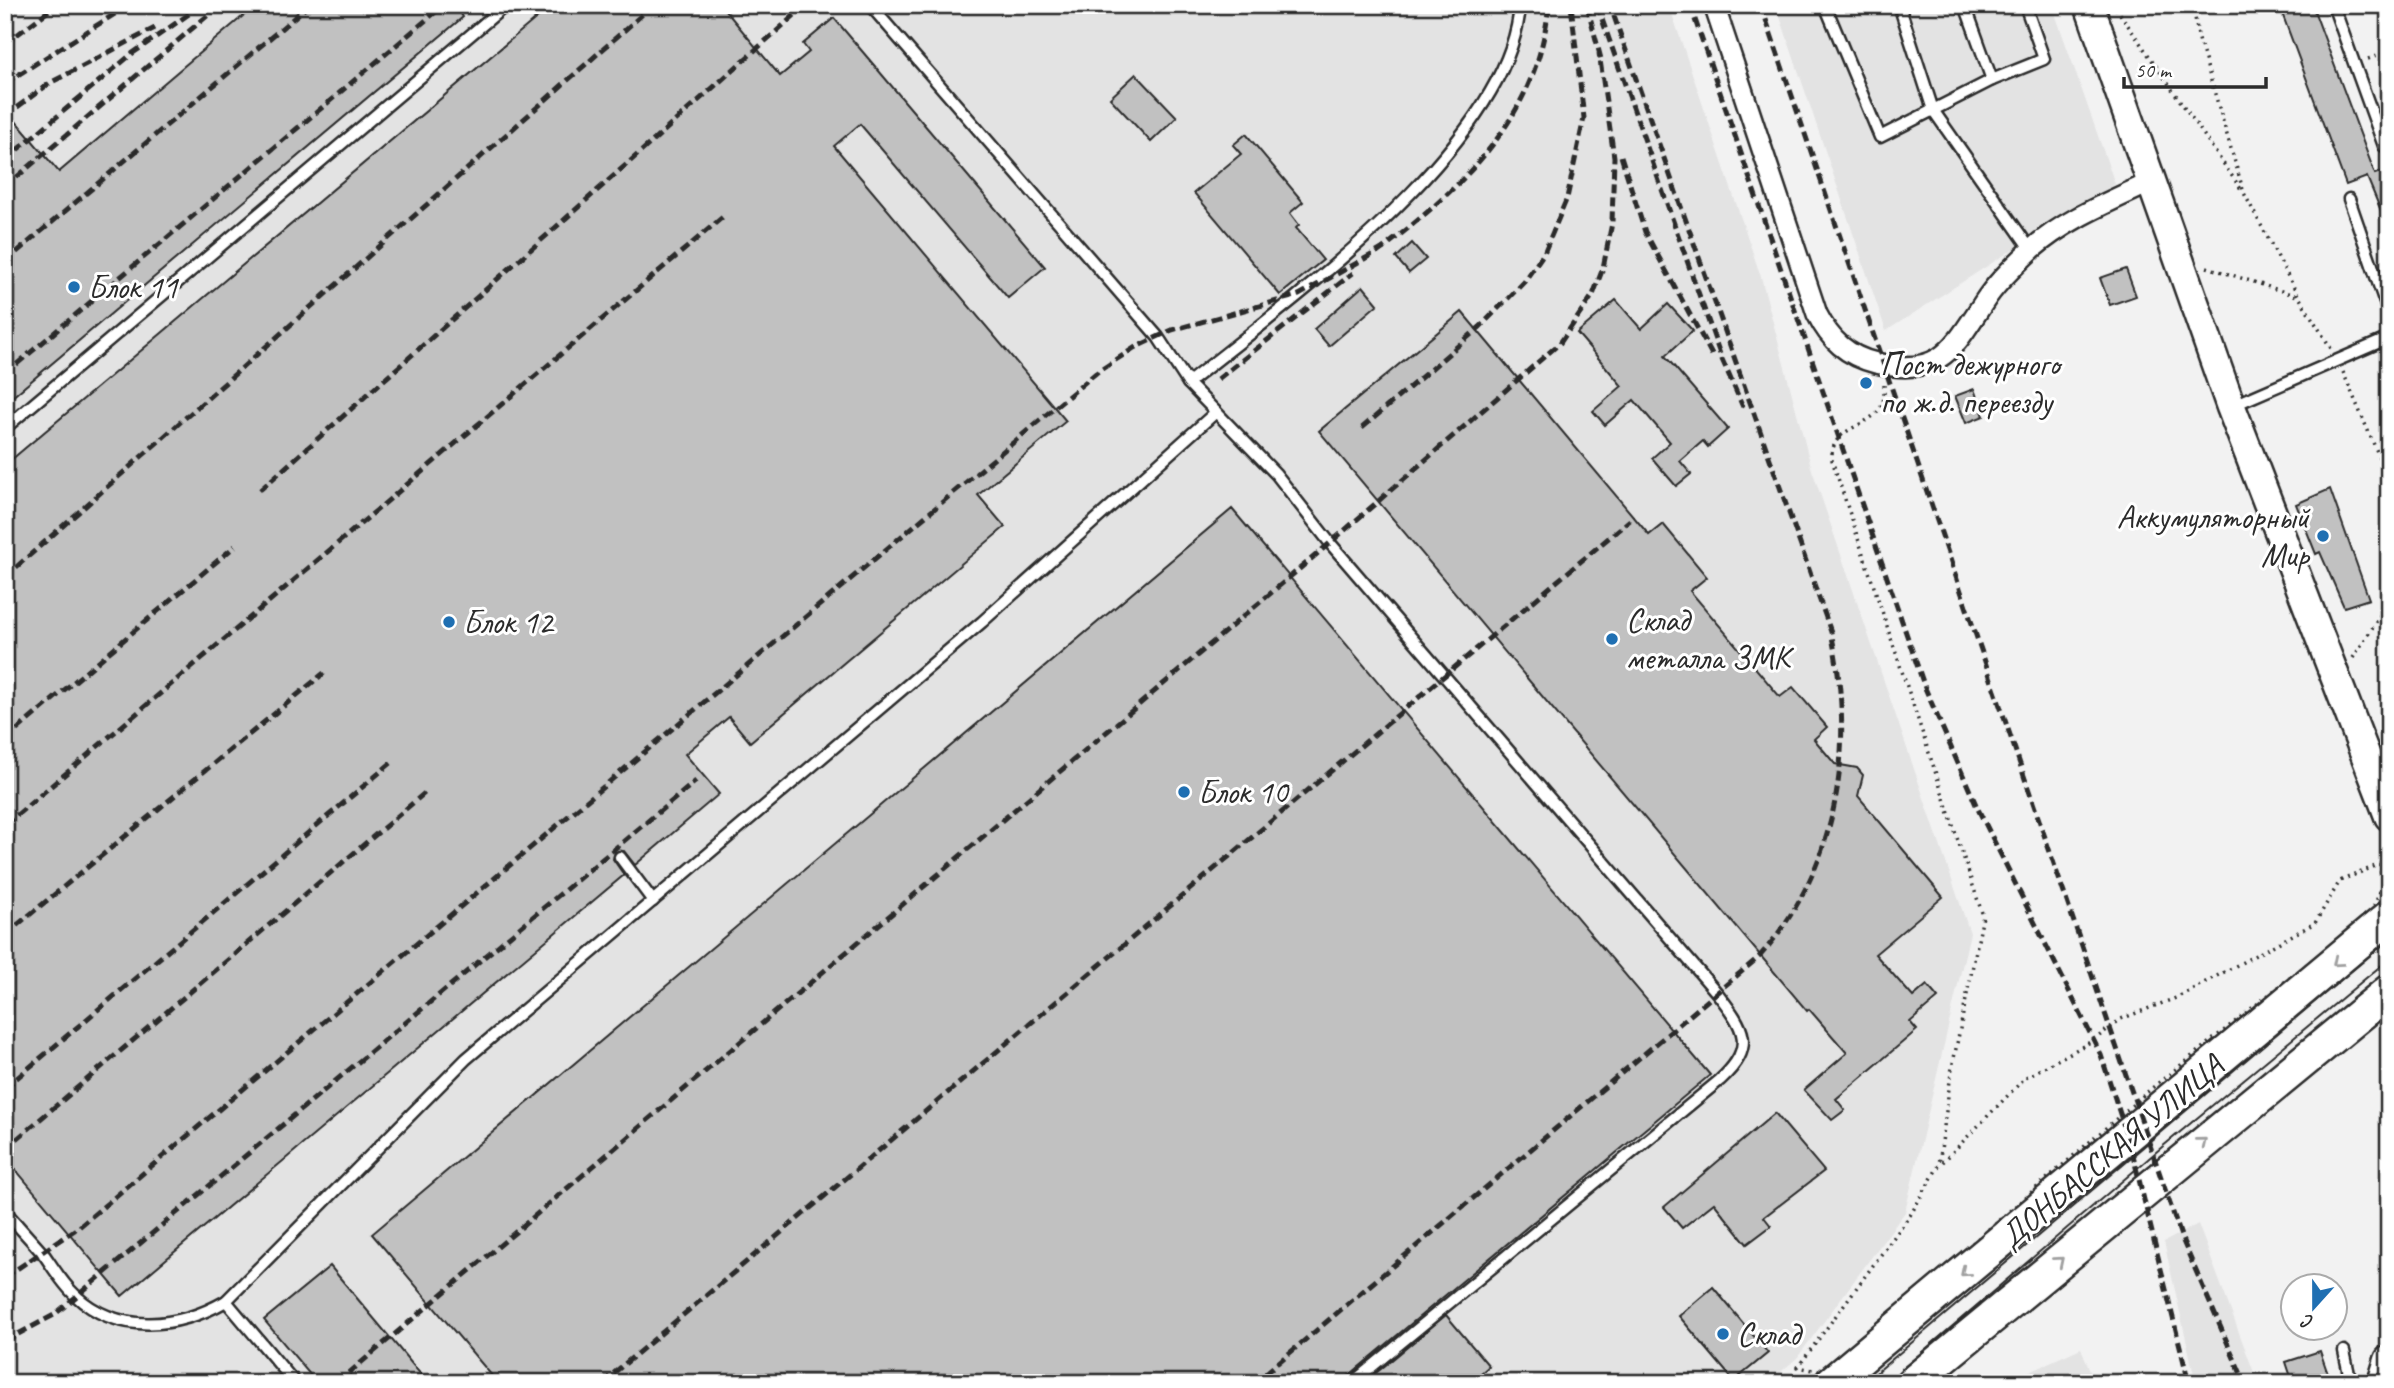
<svg xmlns="http://www.w3.org/2000/svg" width="2394" height="1388" viewBox="0 0 2394 1388" font-family="Caveat,sans-serif">
	<rect width="100%" height="100%" fill="#f2f2f2"/>
	<filter id="ink" filterUnits="userSpaceOnUse"><feTurbulence type="fractalNoise" baseFrequency=".0143" numOctaves="2"/><feDisplacementMap in="SourceGraphic" scale="14" xChannelSelector="R" yChannelSelector="G"/><feConvolveMatrix kernelMatrix="1 2 1 2 8 2 1 2 1" color-interpolation-filters="sRGB"/></filter>
	<g filter="url(#ink)">
		<g fill="#e3e3e3">
			<polygon points="5,5 1669,5 1761,277 1812,470 1970,933 1905,1212 1797,1358 1768,1383 5,1383"/>
			<polygon points="1776,5 2052,5 2115,184 1886,331"/>
			<polygon points="2198,1224 2258,1383 2196,1383 2164,1242"/>
			<polygon points="2081,1348 2095,1383 2021,1383 2019,1376"/>
		</g>
		<g fill="#c1c1c1" stroke="#2b2b2b" stroke-width="2">
			<polygon points="256,5 454,5 463,17 5,403 5,127 14,119 59,172"/>
			<polygon points="552,5 721,5 780,76 809,52 803,44 834,18 1045,267 1008,298 860,124 834,146 1066,421 978,495 1005,527 750,742 729,717 685,754 719,794 635,865 624,851 615,852 613,859 624,875 122,1296 5,1157 5,465"/>
			<polygon points="2279,5 2312,5 2375,174 2389,169 2389,230 2367,177 2346,185"/>
			<polygon points="1136,74 1177,117 1151,142 1110,98"/>
			<polygon points="1246,134 1303,202 1290,213 1299,225 1296,228 1323,260 1280,295 1194,193 1241,154 1233,145"/>
			<polygon points="1412,243 1426,259 1409,273 1396,258"/>
			<polygon points="2126,269 2136,296 2110,305 2100,278"/>
			<polygon points="1363,286 1378,304 1329,346 1314,329"/>
			<polygon points="1616,300 1641,329 1668,304 1693,331 1665,356 1728,429 1708,447 1703,441 1680,461 1691,474 1676,486 1652,458 1670,442 1634,400 1605,425 1593,411 1622,386 1577,333"/>
			<polygon points="1462,312 1649,535 1663,524 1707,577 1690,591 1780,697 1793,687 1827,727 1814,739 1835,764 1857,768 1863,775 1858,796 1943,897 1875,954 1913,997 1927,985 1938,998 1910,1022 1917,1030 1836,1099 1845,1110 1832,1120 1804,1090 1847,1053 1809,1009 1807,1011 1319,431"/>
			<polygon points="1974,389 1984,416 1966,423 1955,396"/>
			<polygon points="2330,489 2369,599 2344,607 2320,552 2316,554 2296,504"/>
			<polygon points="1232,509 1710,1075 1347,1377 1345,1383 498,1383 372,1234"/>
			<polygon points="1775,1113 1824,1171 1764,1217 1771,1226 1747,1244 1714,1203 1682,1228 1664,1207"/>
			<polygon points="330,1266 428,1383 317,1383 264,1320"/>
			<polygon points="1713,1287 1768,1353 1734,1381 1679,1316"/>
			<polygon points="1446,1315 1489,1366 1470,1383 1364,1383"/>
			<polygon points="2320,1351 2331,1383 2293,1383 2286,1362"/>
		</g>
		<g fill="none" stroke-linecap="round" stroke-linejoin="round">
			<g stroke="#2b2b2b" stroke-width="15">
				<g id="service">
					<path d="M870,5l288,332 30,46 88,91 54,69 388,451c26,34 39,52 2,86l-368,303"/>
					<polyline points="1825,5 1880,137 1992,80 1965,5"/>
					<polyline points="1899,5 1933,110 2031,250"/>
					<polyline points="2333,5 2384,146 2389,145"/>
					<polyline points="1992,80 2044,59 2025,5"/>
					<polyline points="2349,199 2389,314"/>
					<path d="M1188,383c102,-82 323,-240 332,-378"/>
					<polyline points="2234,405 2389,338"/>
					<polyline points="5,428 506,5"/>
					<polyline points="620,857 653,901"/>
					<path d="M5,1211c13,15 27,30 40,45 9,13 18,28 30,39 43,41 104,33 151,6l240,-242 516,-437 234,-210"/>
					<polyline points="226,1301 295,1383"/>
					<polyline points="2344,1351 2351,1383"/>
				</g>
			</g>
			<g stroke="#2b2b2b" stroke-width="24">
				<path id="minor" d="M1714,5l103,309c13,26 30,42 59,49 68,16 79,-19 112,-67 12,-17 28,-32 44,-47 35,-31 80,-48 121,-68"/>
			</g>
			<g stroke="#2b2b2b" stroke-width="33">
				<g id="secondary">
					<polyline points="2089,5 2231,407 2389,816"/>
					<polyline points="2382,1383 2389,1360"/>
				</g>
			</g>
			<g stroke="#2b2b2b" stroke-width="37">
				<g id="primary">
					<polyline points="1831,1383 2389,917"/>
					<polyline points="1912,1383 2389,991"/>
				</g>
			</g>
			<g stroke="#2b2b2b" stroke-width="3.5" stroke-dasharray="2 5" stroke-linecap="butt">
				<polyline points="2193,5 2198,36 2244,193 2299,297 2332,350"/>
				<polyline points="2116,8 2241,189"/>
				<polyline points="2368,59 2389,52"/>
				<polyline points="2207,267 2297,296"/>
				<polyline points="2343,372 2389,480"/>
				<path d="M1884,385c0,8 1,19 -6,26 -15,18 -48,17 -46,49l151,456 -32,157 -12,92"/>
				<polyline points="2380,616 2389,613"/>
				<polyline points="2353,658 2380,616 2389,580"/>
				<polygon points="2380,864 2382,887 2371,913 2152,1088 1823,1372 1798,1367 1911,1214 1938,1167 2026,1077 2094,1040 2121,1019 2176,998 2315,923 2340,881"/>
			</g>
			<use href="#service" stroke="#fff" stroke-width="10"/>
			<use href="#minor" stroke="#fff" stroke-width="19"/>
			<use href="#secondary" stroke="#fff" stroke-width="28"/>
			<use href="#primary" stroke="#fff" stroke-width="32"/>
			<g stroke="#2b2b2b" stroke-width="2">
				<polyline points="1864,1383 2389,939"/>
				<polyline points="1886,1383 2162,1147 2389,959"/>
			</g>
			<g stroke="#2b2b2b" stroke-width="5" stroke-dasharray="10 5" stroke-linecap="butt">
				<polyline points="1587,5 1602,63"/>
				<polyline points="1597,5 1721,357 1743,407"/>
				<polyline points="1690,5 1925,688 1977,807 2101,1055 2132,1151 2189,1383"/>
				<polyline points="1761,5 2182,1239 2245,1383"/>
				<polyline points="5,44 56,5"/>
				<polyline points="5,83 129,5"/>
				<polyline points="5,116 50,83 155,28"/>
				<polyline points="1621,156 1645,232 1712,355"/>
				<polyline points="5,160 133,53 202,5"/>
				<polyline points="5,187 220,5"/>
				<path d="M1377,253c86,-67 160,-133 172,-248"/>
				<polyline points="5,262 309,5"/>
				<polyline points="5,374 444,5"/>
				<polyline points="1218,379 1353,273"/>
				<polyline points="1362,428 1480,327 1524,282 1544,253 1567,198 1584,118 1571,5"/>
				<polyline points="260,490 806,5"/>
				<polyline points="5,577 653,5"/>
				<polyline points="5,740 235,546"/>
				<polyline points="5,825 724,216"/>
				<polyline points="5,935 324,673"/>
				<polyline points="5,1088 391,763"/>
				<polyline points="5,1149 427,791"/>
				<polyline points="5,1277 79,1227 1096,373 1134,348 1172,330 1299,295 1384,248"/>
				<polyline points="5,1341 54,1315 696,781"/>
				<polyline points="337,1383 1330,543 1560,343 1593,295 1603,268 1612,223 1614,157 1599,53"/>
				<polyline points="602,1383 1630,520"/>
				<path d="M1254,1383l505,-426c80,-90 97,-209 72,-325l-221,-627"/>
			</g>
		</g>
		<defs><path id="oneway-chevron" d="M-2-3.5L2.5 0L-2 3.5" fill="none" stroke-width="1.6" stroke-linecap="round" stroke-linejoin="round" transform="scale(1.75)"/></defs>
		<g stroke="#a0a0a0">
			<use href="#oneway-chevron" transform="translate(2337 962) rotate(140)"/>
			<use href="#oneway-chevron" transform="translate(2202 1142) rotate(-39)"/>
			<use href="#oneway-chevron" transform="translate(2059 1261) rotate(-40)"/>
			<use href="#oneway-chevron" transform="translate(1965 1272) rotate(140)"/>
		</g>
	</g>
	<g fill="#1f6fb2" stroke="#fff" stroke-width="2.5">
		<circle cx="74" cy="287" r="7"/>
		<circle cx="1866" cy="383" r="7"/>
		<circle cx="2323" cy="536" r="7"/>
		<circle cx="449" cy="622" r="7"/>
		<circle cx="1612" cy="639" r="7"/>
		<circle cx="1184" cy="792" r="7"/>
		<circle cx="1723" cy="1334" r="7"/>
	</g>
	<g text-anchor="middle" dominant-baseline="central" stroke-width="6" stroke-linejoin="round" paint-order="stroke">
		<g font-size="33" fill="#2b2b2b" stroke="#fff" text-anchor="start">
			<text x="88" y="287">Блок 11</text>
			<text x="1880" y="364">Пост дежурного<tspan x="1880" dy="38">по ж.д. переезду</tspan></text>
			<text x="2309" y="517" text-anchor="end">Аккумуляторный<tspan x="2309" dy="38">Мир</tspan></text>
			<text x="1626" y="620">Склад<tspan x="1626" dy="38">металла ЗМК</tspan></text>
			<text x="463" y="622">Блок 12</text>
			<text x="1198" y="792">Блок 10</text>
			<text x="1737" y="1334">Склад</text>
		</g>
		<g font-size="33" fill="#2b2b2b" stroke="#fff">
			<text transform="translate(2111 1151) rotate(-40)">ДОНБАССКАЯ УЛИЦА</text>
		</g>
	</g>
	<rect width="2394" height="1388" fill="none" stroke="#fff" stroke-width="28"/>
	<rect x="14" y="14" width="2366" height="1360" fill="none" stroke="#2b2b2b" stroke-width="2.5" filter="url(#ink)"/>
	<g transform="translate(2314 1307) rotate(201)"><circle r="33" fill="#ffffff" stroke="#aaaaaa" stroke-width="2"/>
	<path d="M0-5L12 26L0 18L-12 26Z" fill="#1f6fb2"/>
	<text y="-10" font-size="19" font-weight="bold" text-anchor="middle" fill="#2b2b2b">С</text>
	</g>
	<path d="M2124 77v10h142v-10" fill="none" stroke="#2b2b2b" stroke-width="3.5"/>
	<text x="2135" y="77" font-size="21" fill="#2b2b2b" stroke="#ffffff" stroke-width="5" paint-order="stroke">50 m</text>
</svg>
